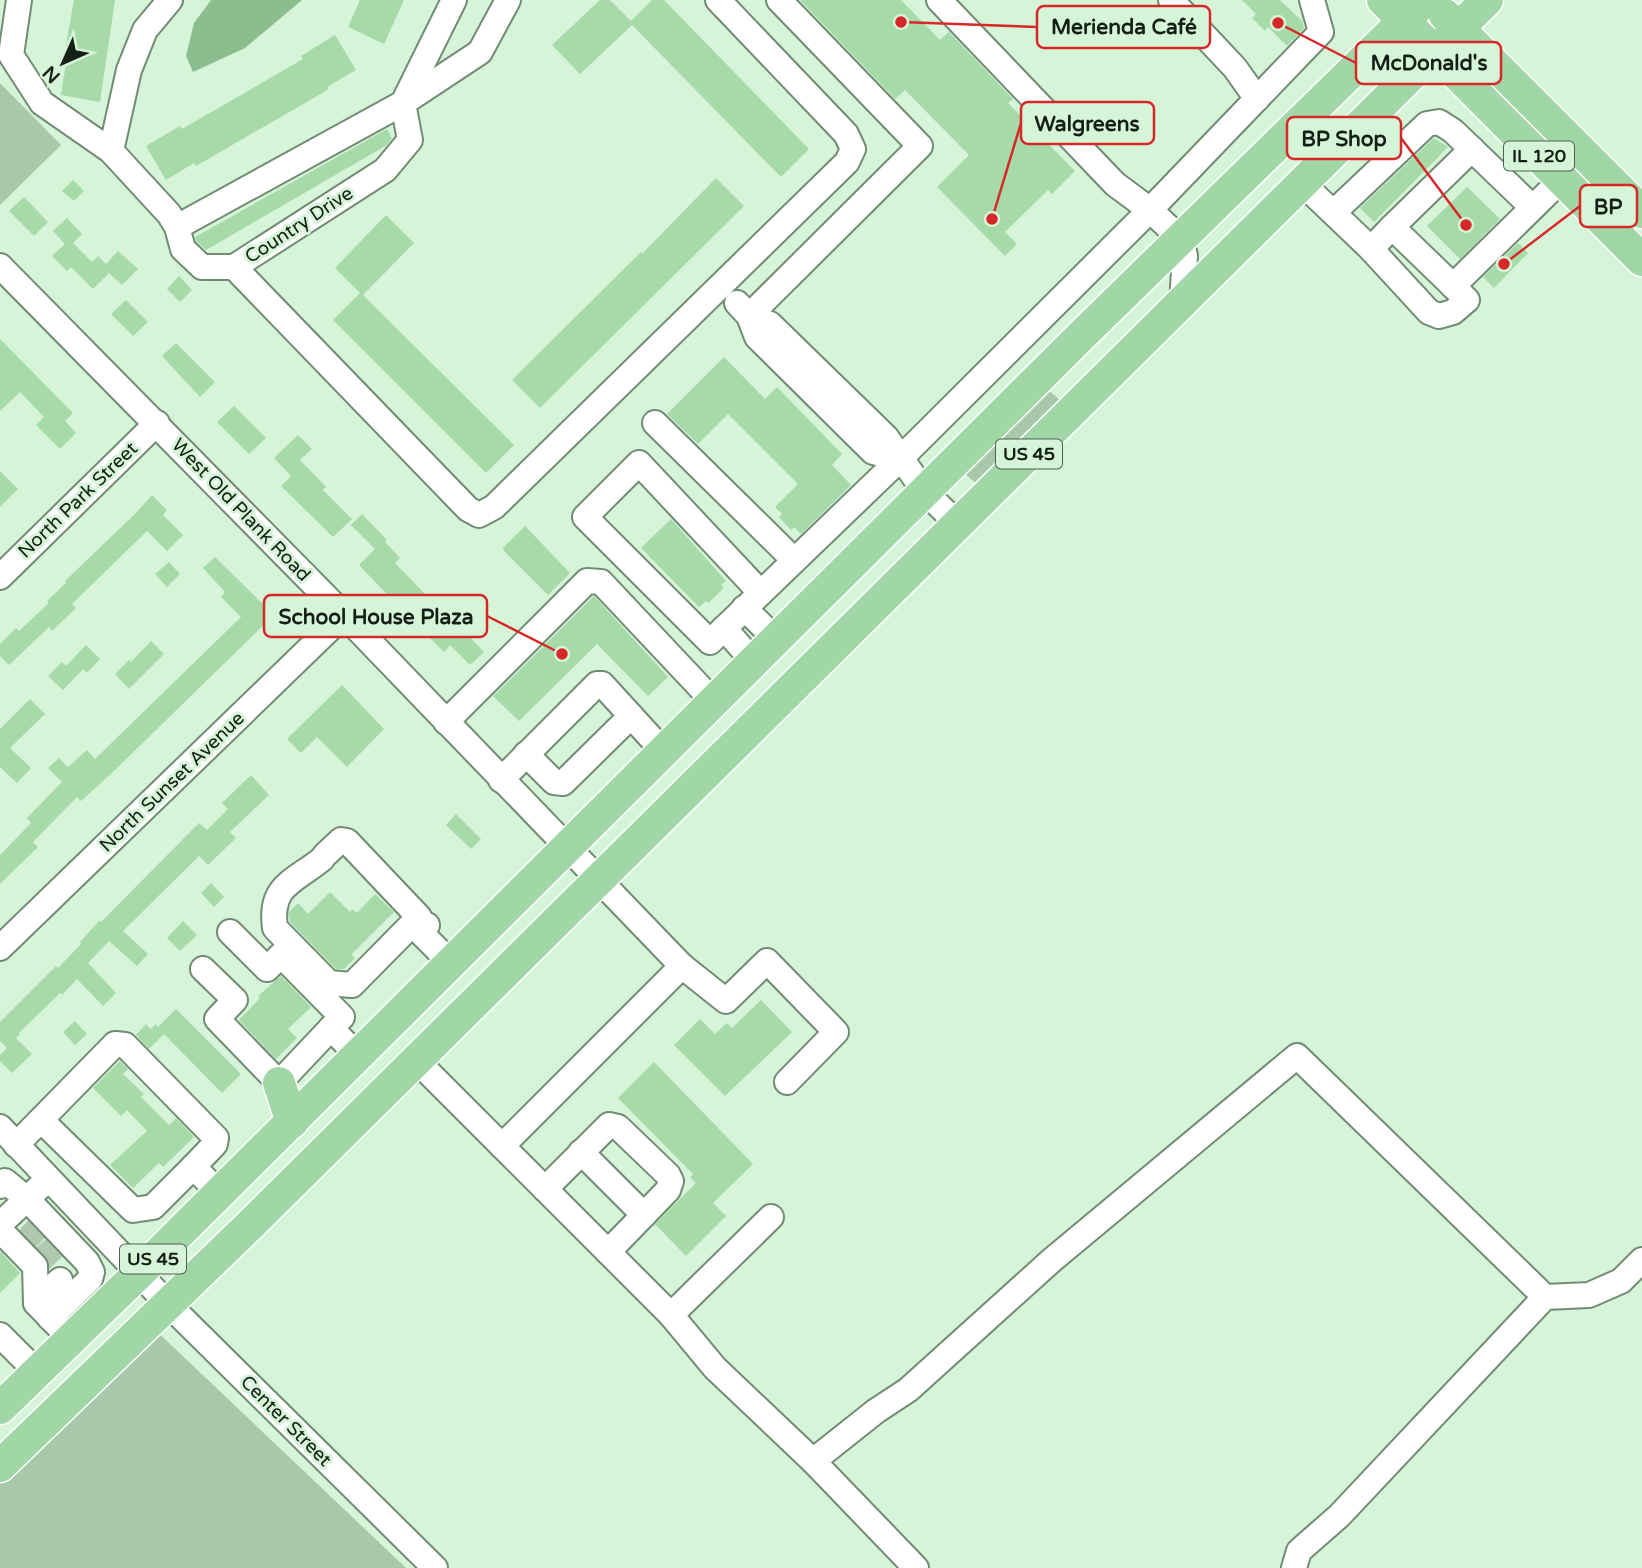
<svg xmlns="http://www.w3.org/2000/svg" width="1642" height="1568" viewBox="0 0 1642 1568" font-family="'Varela Round',sans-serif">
	<rect width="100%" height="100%" fill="#d6f4d7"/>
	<g fill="#a8c9a9">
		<polygon points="0,83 61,145 0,205"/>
		<polygon points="1048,390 1060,400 1011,455 978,485 964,473"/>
		<polygon points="149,1324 406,1568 0,1568 0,1469"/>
	</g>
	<polygon fill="#8bbe8e" points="211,0 302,0 245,48 193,72 186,56 194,23"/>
	<g fill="#a6daa9">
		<polygon points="74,0 115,0 100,102 61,95 66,63 63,62"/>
		<polygon points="360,0 404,0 384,44 348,27"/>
		<polygon points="600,0 610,0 631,21 652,0 664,0 809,149 781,177 632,25 580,74 552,45"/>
		<polygon points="800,0 901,0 940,40 949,32 1013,99 1008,103 1075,171 1052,194 1048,190 1005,232 1017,244 1005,256 937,187 969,155 905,90 895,99"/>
		<polygon points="1242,0 1280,0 1302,21 1304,28 1287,46 1268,27 1265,31 1252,18 1256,14"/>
		<polygon points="335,35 356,70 327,87 329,89 196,166 194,163 166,180 146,146 180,126 182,129 303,59 301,56"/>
		<polygon points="387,129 392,138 387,145 206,250 196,241 195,237"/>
		<polygon points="1434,138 1448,147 1374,222 1360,208"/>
		<polygon points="716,178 744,206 540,408 512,380 641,252 642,254"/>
		<polygon points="73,180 84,191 74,201 62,191"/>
		<polygon points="1467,187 1500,219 1460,259 1427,226"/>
		<polygon points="24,197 48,222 34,236 9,211"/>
		<polygon points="386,215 414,243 363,295 514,445 486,473 333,320 360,293 335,268"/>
		<polygon points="67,218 82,234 73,243 92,262 98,256 106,264 118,251 138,269 122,285 109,273 93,289 71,267 67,271 52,256 65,244 53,231"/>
		<polygon points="1518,243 1528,253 1494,288 1483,277"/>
		<polygon points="179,276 192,290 180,302 167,289"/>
		<polygon points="126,300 148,322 133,336 111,314"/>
		<polygon points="0,339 73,413 65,421 76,433 60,449 36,425 44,417 20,392 0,411"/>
		<polygon points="176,343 215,382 200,397 162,356"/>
		<polygon points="724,357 765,399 777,387 842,454 832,465 851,485 801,534 794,527 791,530 779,517 782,514 775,507 798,484 728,414 698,444 667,414"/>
		<polygon points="234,406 266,438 249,454 217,422"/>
		<polygon points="298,435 312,449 300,460 326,487 323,490 352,519 333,537 281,486 291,476 274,458"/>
		<polygon points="0,471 18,489 0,507"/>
		<polygon points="152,495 167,510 163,515 183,535 167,551 147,531 72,604 76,608 52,631 49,627 9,665 0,656 0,644 16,628 19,631 49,603 47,601 66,583 65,581 136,513"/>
		<polygon points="362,514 387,540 385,542 400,558 395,563 424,593 404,612 359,565 375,549 351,525"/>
		<polygon points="671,519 726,581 721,585 724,588 708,603 706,601 699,607 641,548"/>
		<polygon points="525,526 570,573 548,595 504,551 503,548"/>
		<polygon points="215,557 274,615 115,770 81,801 77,797 33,842 38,847 0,884 0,855 31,823 27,818 62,782 48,768 59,758 68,767 87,750 95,759 241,617 221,597 225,592 203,568"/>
		<polygon points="169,562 180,574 167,587 155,574"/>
		<polygon points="594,596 668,677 648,696 597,644 519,721 493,696"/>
		<polygon points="436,618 446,628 454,621 484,652 470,665 450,645 444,652 423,631"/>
		<polygon points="151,641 164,654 129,689 115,674 129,660 131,662"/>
		<polygon points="86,645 100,659 87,673 83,669 63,690 48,676 62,662 66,666"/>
		<polygon points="342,685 384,729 347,767 317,737 301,753 287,739"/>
		<polygon points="30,699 45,714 10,748 31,768 17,783 0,767 0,729"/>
		<polygon points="251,775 269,795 230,832 236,838 208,865 199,856 123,931 148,954 137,966 109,941 88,963 116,993 103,1006 77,979 62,995 60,993 19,1033 20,1034 16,1038 32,1054 12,1073 0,1061 0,1055 7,1048 0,1041 0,1022 56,966 58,968 81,944 80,942 100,920 101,922 199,823 207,830 228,809 222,803"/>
		<polygon points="456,814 481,839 471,849 446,825"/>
		<polygon points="211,883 224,897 214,907 201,893"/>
		<polygon points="330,892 350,912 352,909 357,913 375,894 394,912 351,955 355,958 344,969 336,969 290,922 289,912 298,903 308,914"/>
		<polygon points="183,921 197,935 180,951 167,938"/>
		<polygon points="281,976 311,1007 288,1029 297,1038 276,1059 239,1020 260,998 258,996"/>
		<polygon points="761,1000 792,1032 725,1096 674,1045 700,1019 715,1034 727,1023 732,1028"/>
		<polygon points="176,1009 241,1074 222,1093 164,1034 149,1049 136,1035 146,1024 151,1029 156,1024 158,1027"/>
		<polygon points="75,1021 87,1034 75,1045 63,1032"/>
		<polygon points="120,1061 128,1069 123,1074 144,1094 141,1097 169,1125 176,1118 194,1137 163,1167 159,1163 133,1188 110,1165 147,1131 127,1110 121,1116 93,1088"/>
		<polygon points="654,1062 753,1164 713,1203 726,1216 686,1256 655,1224 696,1183 690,1177 693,1174 618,1098"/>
		<polygon points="0,1251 20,1273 0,1293"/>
	</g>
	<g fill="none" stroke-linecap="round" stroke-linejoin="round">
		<g stroke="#afc9b0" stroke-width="24" stroke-dasharray="24 12" stroke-linecap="butt">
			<polyline points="24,1242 39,1227"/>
			<polyline points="41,1260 56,1246"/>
		</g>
		<g stroke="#718c72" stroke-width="28">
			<g id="minor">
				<polyline points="19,0 11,55 42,103 111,151 169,214 177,227 183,249 202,267 234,267 385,170 410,140 403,103 480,52 508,0"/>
				<polyline points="939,0 1115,184 1150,210 1181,239 1185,256 1182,302"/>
				<polyline points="1171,0 1235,68 1257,99"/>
				<polyline points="111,151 129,70 145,30 170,0"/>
				<polyline points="1302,183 1371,249 1392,227 1453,286 1562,179"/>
				<polyline points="1334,212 1427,124 1439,122 1453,131 1532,207"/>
				<polyline points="177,227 403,103 454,0"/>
				<polyline points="1392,227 1472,149"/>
				<polyline points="1371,249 1429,312 1439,316 1453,312 1467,300 1453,286"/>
				<polyline points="0,266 344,615 682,966 726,1001 767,961 836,1032 787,1082"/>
				<polyline points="234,267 468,509 479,515 494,507 847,162 853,149 846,134 718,0"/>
				<polyline points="737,303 749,316 757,337 873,452 900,459"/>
				<polyline points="749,316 920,146 779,0"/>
				<polyline points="749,316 770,324 886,437 925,492 958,524"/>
				<polyline points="655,423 794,560"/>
				<polyline points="0,577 157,423"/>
				<polyline points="760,592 639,463 585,517 710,642 900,459 1150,210 1321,32 1312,0"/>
				<polyline points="744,608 777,640"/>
				<polyline points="724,628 754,662"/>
				<polyline points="446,722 587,581 601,582 714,702"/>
				<polyline points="526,754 554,782 563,783 631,716"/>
				<polyline points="501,780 597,684 602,684 664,752"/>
				<path d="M322,859c-28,23 -53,26 -47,69l54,55 23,2 67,-68 -72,-76 -6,-1 -16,15"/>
				<polyline points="427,925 422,934 444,956 455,953"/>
				<polyline points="230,932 267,969 281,955 342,1017 331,1028"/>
				<polyline points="0,948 344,615"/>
				<polyline points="682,966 502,1146 671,1315 771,1217"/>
				<polyline points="203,969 235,1000 217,1019 279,1083 331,1028 358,1056"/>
				<polyline points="416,1060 502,1146"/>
				<polyline points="41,1120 133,1210 153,1207 193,1167"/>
				<polyline points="0,1127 167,1303 435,1568"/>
				<polyline points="16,1145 115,1044 125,1045 216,1138 215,1144 193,1167 220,1193"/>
				<polyline points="581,1152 644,1215"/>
				<polyline points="48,1179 27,1199 87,1262 92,1272 90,1279 50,1318"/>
				<polyline points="0,1186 5,1181 27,1199 0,1224"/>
				<polyline points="545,1189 609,1125 618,1127 668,1175 671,1181 668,1190 608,1252"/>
				<polyline points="0,1230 35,1266 36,1303 61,1329"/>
				<polyline points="36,1303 60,1280"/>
				<polyline points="671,1315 715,1368 813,1461 916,1568"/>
				<polyline points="0,1335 37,1372"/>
				<polyline points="813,1461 876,1411 908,1390 1052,1260 1297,1056 1545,1297"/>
				<polyline points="1294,1568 1299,1551 1339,1516 1545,1297 1589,1295 1621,1281 1642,1260"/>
			</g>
		</g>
		<g stroke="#fff" stroke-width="35">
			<g id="major">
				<polyline points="1383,0 1642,260"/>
				<polyline points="1445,15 1642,212"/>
				<polyline points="279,1083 292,1122"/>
				<polyline points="0,1408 138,1274 1082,335 1425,0"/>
				<polyline points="0,1466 250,1225 1487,0"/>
			</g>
		</g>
		<use href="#minor" stroke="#fff" stroke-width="24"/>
		<use href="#major" stroke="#a1d6a6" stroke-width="32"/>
	</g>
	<g text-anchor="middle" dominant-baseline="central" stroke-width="6" stroke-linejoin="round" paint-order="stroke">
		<g fill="#d6f4d7" stroke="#4e5f4f" stroke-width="2">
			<rect x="1504" y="141.5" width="70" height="29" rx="5"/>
			<rect x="996" y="439.5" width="66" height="29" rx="5"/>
			<rect x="120" y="1244.5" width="66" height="29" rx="5"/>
		</g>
		<g font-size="18" font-weight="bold" fill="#141f15">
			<text x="1539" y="156">IL 120</text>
			<text x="1029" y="454">US 45</text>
			<text x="153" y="1259">US 45</text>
		</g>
		<g font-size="19" fill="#141f15" stroke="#d6f4d7">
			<text transform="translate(299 225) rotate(-33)">Country Drive</text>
			<text transform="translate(78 500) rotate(-44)">North Park Street</text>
			<text transform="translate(241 510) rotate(46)">West Old Plank Road</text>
			<text transform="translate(172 782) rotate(-44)">North Sunset Avenue</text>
			<text transform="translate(286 1421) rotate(45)">Center Street</text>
		</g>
	</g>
	<path fill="none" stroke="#d62828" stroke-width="2.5" d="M901 22L1037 27M1278 23L1356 63M992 219L1021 123M1466 225L1401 138M1504 264L1580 206M562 654L487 616"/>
	<g fill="#d62828" stroke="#d6f4d7" stroke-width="2.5">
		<circle cx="901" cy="22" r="7"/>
		<circle cx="1278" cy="23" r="7"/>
		<circle cx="992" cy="219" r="7"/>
		<circle cx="1466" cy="225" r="7"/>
		<circle cx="1504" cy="264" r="7"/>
		<circle cx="562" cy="654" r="7"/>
	</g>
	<g fill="#d6f4d7" stroke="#d62828" stroke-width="2.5">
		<rect x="1037" y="6" width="173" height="42" rx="7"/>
		<rect x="1356" y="42" width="145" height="42" rx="7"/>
		<rect x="1021" y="102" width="133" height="42" rx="7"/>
		<rect x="1287" y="117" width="114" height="42" rx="7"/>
		<rect x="1580" y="185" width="57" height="42" rx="7"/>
		<rect x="264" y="595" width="223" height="42" rx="7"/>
	</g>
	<g font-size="21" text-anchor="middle" font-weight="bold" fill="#141f15">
		<text x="1124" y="34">Merienda Café</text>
		<text x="1429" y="70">McDonald's</text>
		<text x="1087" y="131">Walgreens</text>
		<text x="1344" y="146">BP Shop</text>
		<text x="1608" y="214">BP</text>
		<text x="376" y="624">School House Plaza</text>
	</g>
	<g transform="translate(63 63) rotate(225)" stroke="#d6f4d7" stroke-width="5" paint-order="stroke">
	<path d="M0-5L12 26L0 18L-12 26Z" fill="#141f15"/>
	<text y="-10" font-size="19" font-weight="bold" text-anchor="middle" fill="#141f15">N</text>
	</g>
</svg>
